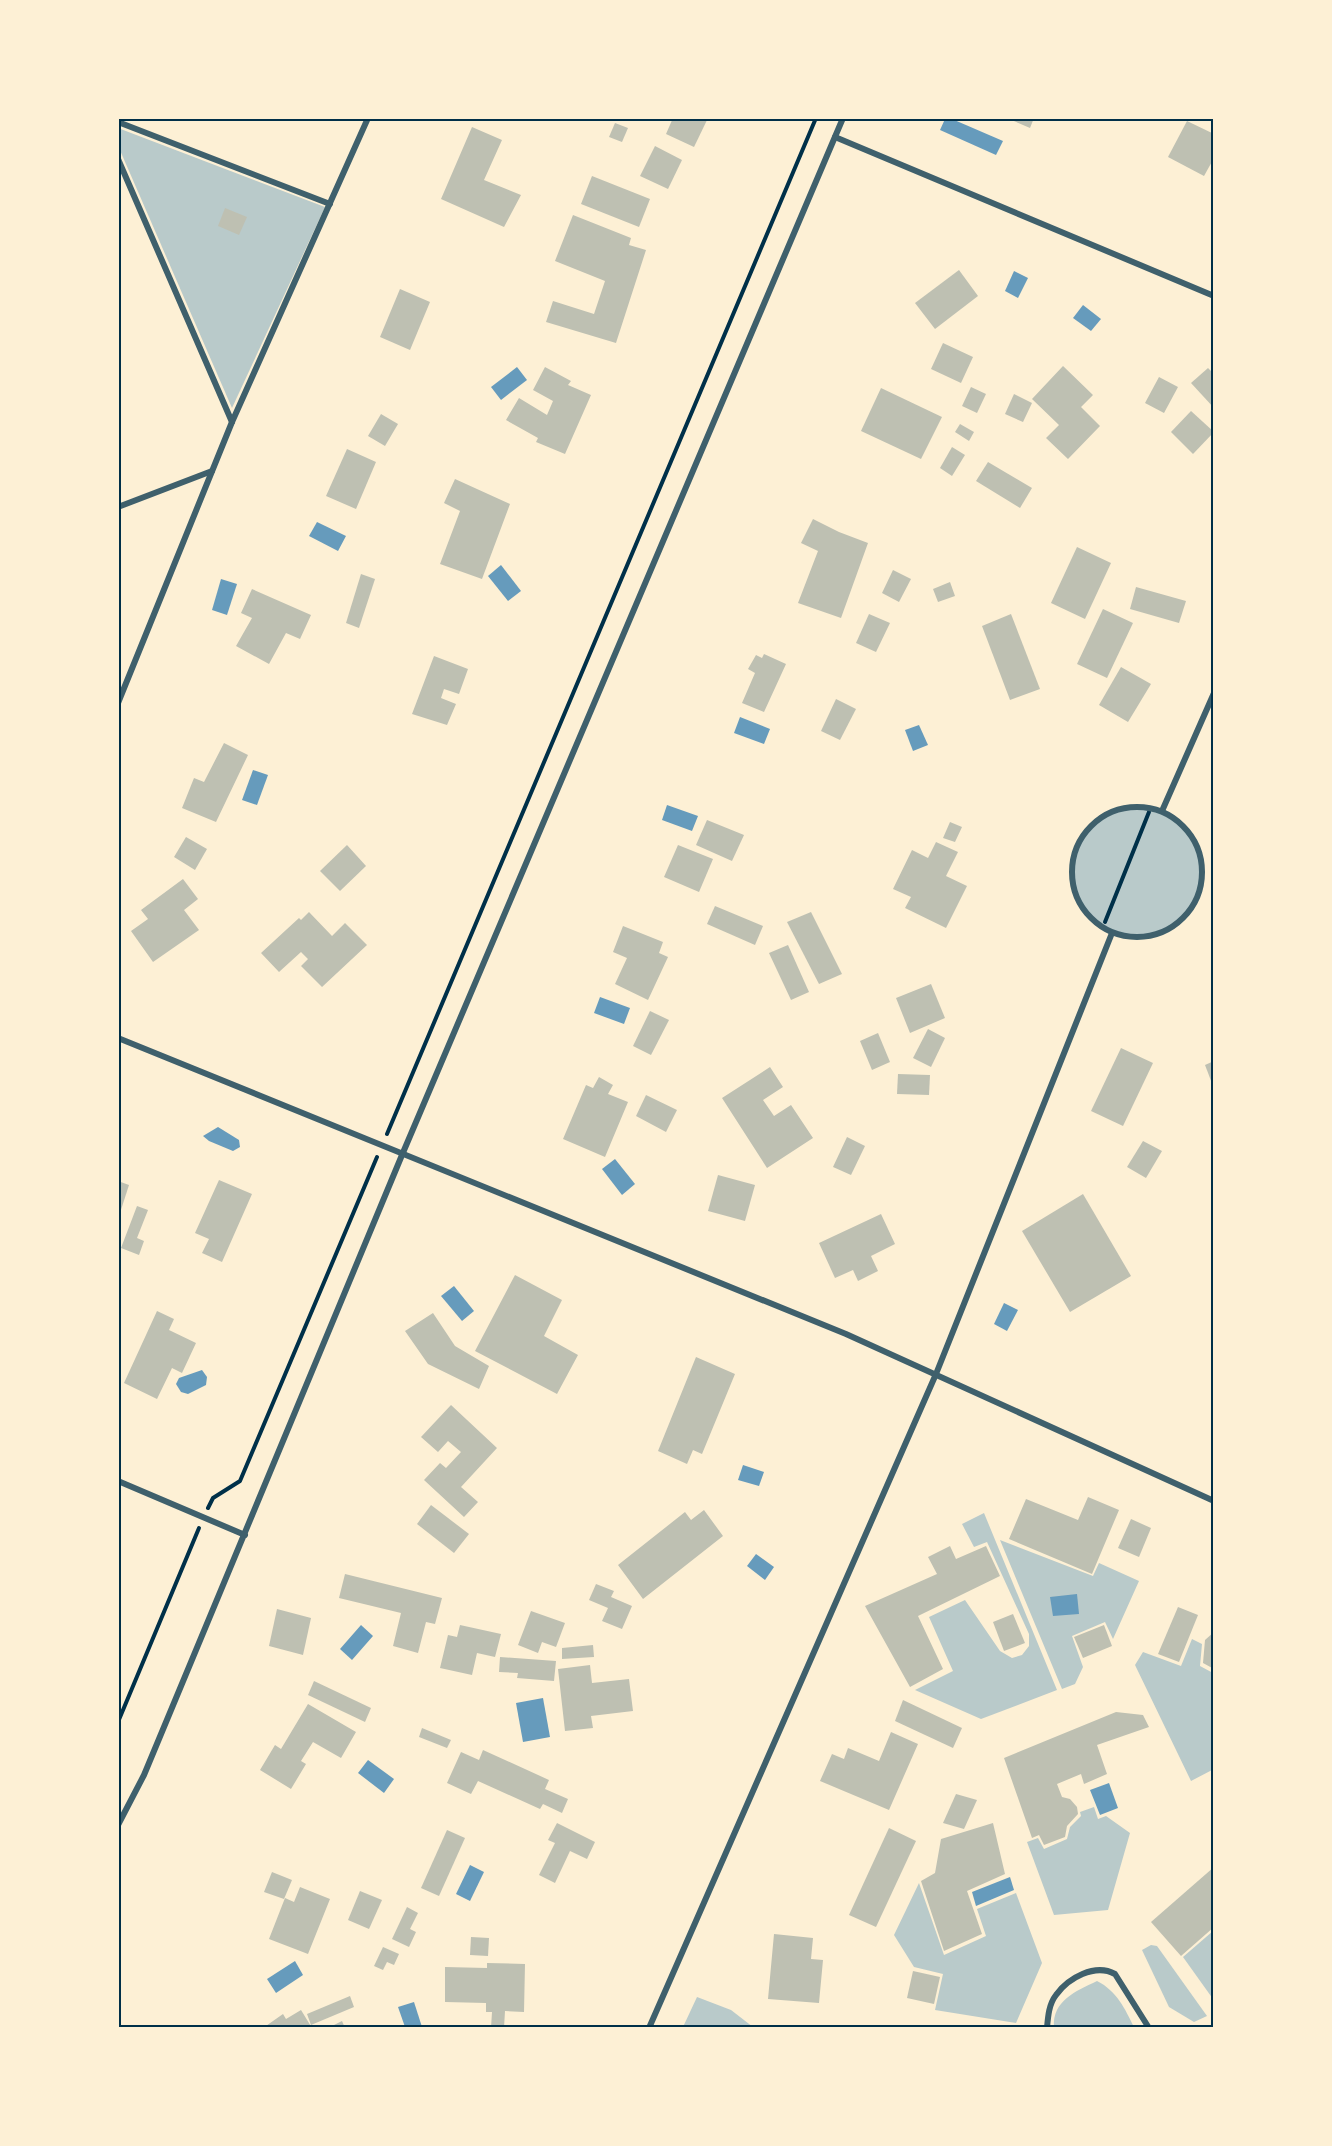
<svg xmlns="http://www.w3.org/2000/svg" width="1332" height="2146" viewBox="0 0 1332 2146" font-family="'Public Sans',sans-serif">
	<rect width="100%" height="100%" fill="#fdf0d5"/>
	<g fill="#b9caca">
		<polygon points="118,128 325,207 232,408 119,148"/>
		<circle cx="1137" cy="872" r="65"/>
		<polygon points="984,1513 1057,1690 981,1719 915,1690 953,1671 929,1617 965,1600 1000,1651 1012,1658 1022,1655 1029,1646 1029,1634 987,1542 974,1547 962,1524"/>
		<polygon points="1000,1540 1093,1576 1099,1563 1139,1581 1113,1639 1105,1622 1072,1636 1083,1667 1075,1684 1062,1689"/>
		<polygon points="1192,1639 1202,1644 1200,1666 1213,1673 1214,1769 1191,1781 1135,1665 1143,1652 1181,1666"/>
		<polygon points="1094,1807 1098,1819 1106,1816 1130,1833 1108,1910 1054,1915 1027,1842 1038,1838 1044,1849 1067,1839 1070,1827 1081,1816 1080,1812"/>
		<polygon points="919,1883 944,1955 986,1936 977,1909 1016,1893 1042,1963 1016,2023 935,2010 943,1974 914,1967 894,1935"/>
		<polygon points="1213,1931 1213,1999 1183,1957"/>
		<polygon points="1151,1945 1157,1946 1207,2016 1194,2022 1169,2007 1142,1950"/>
		<path d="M1097,1981c20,10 28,28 37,46h-80c-2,-26 22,-36 43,-46z"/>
		<polygon points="697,1997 731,2010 753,2027 683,2027"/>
	</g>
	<g fill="#669bbc">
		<polygon points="945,119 952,119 1003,141 996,155 940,130"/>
		<polygon points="1014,271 1028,278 1018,298 1005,291"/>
		<polygon points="1083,305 1101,319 1091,331 1073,318"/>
		<polygon points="517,367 527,380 501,400 491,387"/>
		<polygon points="317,522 346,536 338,551 309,536"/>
		<polygon points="501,565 521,591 508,601 488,576"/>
		<polygon points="221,579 237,584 227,615 212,610"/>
		<polygon points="740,717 770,729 764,744 734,733"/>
		<polygon points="919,725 928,745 913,751 905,730"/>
		<polygon points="253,770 268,775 257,805 242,800"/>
		<polygon points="667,805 698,816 692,831 662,820"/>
		<polygon points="600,997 630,1008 624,1024 594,1013"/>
		<polygon points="218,1127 239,1140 240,1147 233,1151 209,1141 203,1136"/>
		<polygon points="615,1159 635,1184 622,1195 602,1169"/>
		<polygon points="454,1286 474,1311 462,1321 441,1296"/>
		<polygon points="1004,1303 1018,1310 1007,1331 994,1324"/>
		<polygon points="202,1370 207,1377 206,1385 188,1394 181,1392 176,1384 179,1378"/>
		<polygon points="743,1465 764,1472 759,1486 738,1480"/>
		<polygon points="756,1554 774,1567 765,1580 747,1566"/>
		<polygon points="1077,1594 1079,1614 1053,1616 1050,1597"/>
		<polygon points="361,1625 373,1636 352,1660 340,1649"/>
		<polygon points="543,1698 550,1737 523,1742 516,1703"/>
		<polygon points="368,1760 394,1779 384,1793 358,1773"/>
		<polygon points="1109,1783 1118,1808 1100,1815 1090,1790"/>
		<polygon points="470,1865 484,1872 470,1901 456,1894"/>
		<polygon points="1010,1877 1014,1890 976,1906 972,1892"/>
		<polygon points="295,1961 303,1975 276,1993 267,1979"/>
		<polygon points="414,2002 422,2027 405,2027 398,2007"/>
	</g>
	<g fill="#bec0b2">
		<polygon points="673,118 708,118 694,147 666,134"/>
		<polygon points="1007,118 1034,118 1030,128"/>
		<polygon points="1187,121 1214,134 1214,158 1204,176 1168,157"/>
		<polygon points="615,123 628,128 622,142 609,137"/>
		<polygon points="472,127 502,140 484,180 521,195 504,227 441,199"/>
		<polygon points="655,146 682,160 668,189 640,176"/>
		<polygon points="592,176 650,199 639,227 581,204"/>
		<polygon points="225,208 247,217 239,235 218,226"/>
		<polygon points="573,215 631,238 629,245 646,250 616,343 546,322 553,301 594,314 605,281 555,261"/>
		<polygon points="959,270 978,296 935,329 915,303"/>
		<polygon points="400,289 430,302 410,350 380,337"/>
		<polygon points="943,343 973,357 961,383 931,369"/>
		<polygon points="1063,366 1093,395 1081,407 1100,426 1068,459 1046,438 1059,425 1032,399"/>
		<polygon points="545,367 571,381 568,385 591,395 565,454 536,442 538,438 506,420 519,398 547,415 553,401 533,390"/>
		<polygon points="1208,368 1214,374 1214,408 1191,383"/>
		<polygon points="1159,377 1178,387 1164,413 1145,403"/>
		<polygon points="971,387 986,394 977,413 962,406"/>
		<polygon points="881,388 942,417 921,459 861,431"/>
		<polygon points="1014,394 1032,403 1023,422 1005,414"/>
		<polygon points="1191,411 1214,432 1193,454 1171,432"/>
		<polygon points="381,414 398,424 385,446 368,436"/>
		<polygon points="960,424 974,432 969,441 955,432"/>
		<polygon points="952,447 965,455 952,476 940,468"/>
		<polygon points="347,449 376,462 356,509 326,496"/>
		<polygon points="988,462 1032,488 1020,508 976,481"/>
		<polygon points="455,479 510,504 482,579 440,564 460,511 444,503"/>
		<polygon points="813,519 839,532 868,543 841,618 798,603 818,551 801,543"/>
		<polygon points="1077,547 1111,563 1085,619 1051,603"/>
		<polygon points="893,570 911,579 899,602 882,593"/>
		<polygon points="361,574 375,579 359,628 346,623"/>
		<polygon points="950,582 955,596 938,602 933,589"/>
		<polygon points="1136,587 1186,601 1179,623 1130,609"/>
		<polygon points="252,589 311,615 300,639 286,633 269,664 236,646 252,618 241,613"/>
		<polygon points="1103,609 1133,623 1107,678 1077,664"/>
		<polygon points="869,614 890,623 876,652 856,643"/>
		<polygon points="1011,614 1040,689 1010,700 982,626"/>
		<polygon points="764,654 786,664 764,712 742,703 755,673 748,669 756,655 762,658"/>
		<polygon points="434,656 468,669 459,694 444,689 441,698 456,704 447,725 412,714"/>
		<polygon points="1121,667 1151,684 1128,722 1099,705"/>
		<polygon points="836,699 856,709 840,740 821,731"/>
		<polygon points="224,743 248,755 216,822 182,808 194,778 204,782"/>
		<polygon points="707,820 744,835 732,861 696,845"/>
		<polygon points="950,822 962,827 955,842 943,838"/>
		<polygon points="186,837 207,849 195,870 174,857"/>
		<polygon points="936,842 958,852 946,876 967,886 946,928 905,908 911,897 893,889 912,850 928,858"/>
		<polygon points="347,845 366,866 340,891 320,871"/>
		<polygon points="678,845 713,859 699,892 664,877"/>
		<polygon points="183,879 198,899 184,910 199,930 153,962 131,931 148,919 141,910"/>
		<polygon points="715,906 763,926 755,945 707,924"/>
		<polygon points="309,912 332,936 345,923 367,945 322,987 301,966 308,959 301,952 279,972 261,953 299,918 301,920"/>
		<polygon points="811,912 842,974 819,984 787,922"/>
		<polygon points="623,926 663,942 659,953 668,957 648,1000 615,984 627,958 613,952"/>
		<polygon points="788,945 809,992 791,1000 769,953"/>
		<polygon points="931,984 945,1018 910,1033 896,998"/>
		<polygon points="650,1011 669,1020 651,1055 633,1046"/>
		<polygon points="928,1029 945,1038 931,1067 913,1058"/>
		<polygon points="878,1033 890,1062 872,1070 860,1041"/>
		<polygon points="1121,1048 1153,1063 1123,1126 1091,1111"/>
		<polygon points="1214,1061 1214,1086 1213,1086 1205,1065"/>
		<polygon points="770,1067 783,1087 763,1100 774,1116 791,1105 813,1138 767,1168 722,1098"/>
		<polygon points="898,1074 930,1075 929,1095 897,1094"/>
		<polygon points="599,1077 613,1085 608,1094 628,1102 605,1157 563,1139 586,1085 593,1088"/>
		<polygon points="646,1095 677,1110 666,1132 636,1116"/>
		<polygon points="847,1137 865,1146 851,1175 833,1167"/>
		<polygon points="1143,1141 1162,1151 1146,1178 1127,1167"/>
		<polygon points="718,1175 755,1185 745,1221 708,1211"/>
		<polygon points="219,1180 252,1194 222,1262 202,1253 209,1239 195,1233"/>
		<polygon points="118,1181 129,1185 119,1216 118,1216"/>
		<polygon points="1083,1194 1131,1276 1070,1312 1022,1231"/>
		<polygon points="137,1206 148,1210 137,1238 144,1241 139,1255 121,1248"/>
		<polygon points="881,1214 895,1244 871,1256 878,1271 858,1281 853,1270 835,1278 819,1243"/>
		<polygon points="515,1275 562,1300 544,1336 578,1355 557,1394 475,1351"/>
		<polygon points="157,1311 174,1319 169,1330 196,1343 182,1373 172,1368 157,1399 124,1383"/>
		<polygon points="433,1313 455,1346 489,1366 479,1389 428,1364 405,1331"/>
		<polygon points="696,1357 735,1374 702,1454 693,1450 687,1464 658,1451"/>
		<polygon points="451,1405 497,1448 461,1487 478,1502 464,1517 424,1480 440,1463 446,1468 461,1452 448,1441 438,1452 421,1437"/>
		<polygon points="1088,1497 1119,1510 1092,1574 1009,1539 1026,1499 1078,1520"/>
		<polygon points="431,1505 469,1534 454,1553 417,1524"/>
		<polygon points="704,1510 723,1536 643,1599 618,1565 685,1512 691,1520"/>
		<polygon points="1131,1519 1151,1528 1139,1557 1118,1548"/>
		<polygon points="950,1546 956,1559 986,1546 1000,1576 918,1616 943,1669 910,1687 865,1606 937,1574 928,1557"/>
		<polygon points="345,1574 442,1598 435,1624 426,1622 418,1653 393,1646 401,1613 339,1598"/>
		<polygon points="596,1584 614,1591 611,1597 632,1606 622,1629 602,1621 608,1608 589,1600"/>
		<polygon points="1178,1607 1198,1615 1179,1662 1158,1654"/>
		<polygon points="277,1609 311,1618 303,1655 269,1646"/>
		<polygon points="531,1611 565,1623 556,1647 542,1642 538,1653 518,1645"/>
		<polygon points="1013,1614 1025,1643 1004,1651 993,1622"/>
		<polygon points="460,1625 501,1634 495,1657 477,1653 472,1675 440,1668 448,1635 457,1637"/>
		<polygon points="1104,1625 1112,1646 1083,1658 1074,1637"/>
		<polygon points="1214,1632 1214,1669 1203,1663 1205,1640"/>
		<polygon points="593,1645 594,1657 562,1659 562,1648"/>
		<polygon points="500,1657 556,1661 554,1681 517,1678 518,1673 499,1672"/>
		<polygon points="590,1665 592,1683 629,1679 633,1711 591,1716 593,1728 565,1731 558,1669"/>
		<polygon points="314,1681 371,1708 365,1722 308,1695"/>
		<polygon points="903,1700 962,1728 953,1748 895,1721"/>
		<polygon points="308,1704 356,1732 341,1758 313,1742 301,1761 306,1764 291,1789 260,1770 275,1745 281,1749"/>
		<polygon points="1116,1712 1143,1715 1149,1727 1097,1745 1107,1774 1084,1784 1081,1774 1057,1784 1062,1797 1070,1799 1077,1807 1078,1814 1067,1826 1065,1837 1044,1845 1039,1835 1032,1838 1004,1758"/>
		<polygon points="422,1728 451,1740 447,1748 419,1737"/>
		<polygon points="891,1732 918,1744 889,1810 820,1781 832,1754 844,1759 848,1748 879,1761"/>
		<polygon points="483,1750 549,1780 545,1789 568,1799 562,1813 543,1804 540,1809 478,1781 471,1794 447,1783 461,1752 479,1760"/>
		<polygon points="956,1794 977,1800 964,1829 943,1823"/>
		<polygon points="557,1823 595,1842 587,1859 570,1851 555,1883 539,1875 555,1843 548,1840"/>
		<polygon points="993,1823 1005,1874 967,1891 982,1934 944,1951 921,1881 935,1873 941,1839"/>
		<polygon points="889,1828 916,1841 876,1927 849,1915"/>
		<polygon points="447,1830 465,1838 439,1896 421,1888"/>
		<polygon points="1214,1867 1214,1927 1181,1956 1151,1922"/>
		<polygon points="272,1872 292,1880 284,1899 264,1892"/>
		<polygon points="300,1887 330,1899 308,1954 269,1939 285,1898 294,1902"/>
		<polygon points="360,1891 382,1900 369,1929 348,1920"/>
		<polygon points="407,1907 418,1913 410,1929 416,1932 409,1947 392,1939"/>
		<polygon points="774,1934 813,1938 811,1959 823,1960 819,2003 768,1999"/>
		<polygon points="471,1937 489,1938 488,1956 470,1955"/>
		<polygon points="383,1947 399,1954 394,1965 387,1962 383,1970 374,1966"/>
		<polygon points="487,1963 525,1964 524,2012 505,2011 504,2028 491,2028 492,2012 486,2012 486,2003 445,2002 445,1967 487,1968"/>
		<polygon points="913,1971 940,1977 934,2004 907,1998"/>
		<polygon points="350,1996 354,2007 311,2025 307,2014"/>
		<polygon points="301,2010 312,2028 263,2028 283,2014 286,2019"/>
		<polygon points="342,2021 345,2028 328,2028"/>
	</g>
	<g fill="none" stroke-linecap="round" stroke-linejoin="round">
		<g stroke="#003049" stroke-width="4">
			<polyline points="1105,922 1149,812"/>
			<polyline points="387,1134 816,118"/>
			<polyline points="208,1508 213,1498 240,1481 377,1157"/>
			<polyline points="118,1722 199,1528"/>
		</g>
		<g stroke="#3f606c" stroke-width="6">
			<polyline points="118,122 330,204"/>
			<polyline points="835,137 1214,296"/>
			<polyline points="118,159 232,422"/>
			<polyline points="118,507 212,471"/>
			<polyline points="118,703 232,422 368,118"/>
			<circle cx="1137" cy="872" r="65"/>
			<polyline points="1162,811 1214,693"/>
			<polyline points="118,1038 846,1334 1214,1501"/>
			<polyline points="118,1481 245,1535"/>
			<polyline points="118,1825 144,1775 402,1155 843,118"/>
			<polyline points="649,2028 936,1374 1112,933"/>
			<path d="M1047,2028c1,-12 2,-24 9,-33 12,-17 39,-32 59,-21l34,54"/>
		</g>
	</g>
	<rect width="1332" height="2146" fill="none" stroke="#fdf0d5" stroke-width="240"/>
	<rect x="120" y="120" width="1092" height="1906" fill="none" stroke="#003049" stroke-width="2"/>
</svg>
